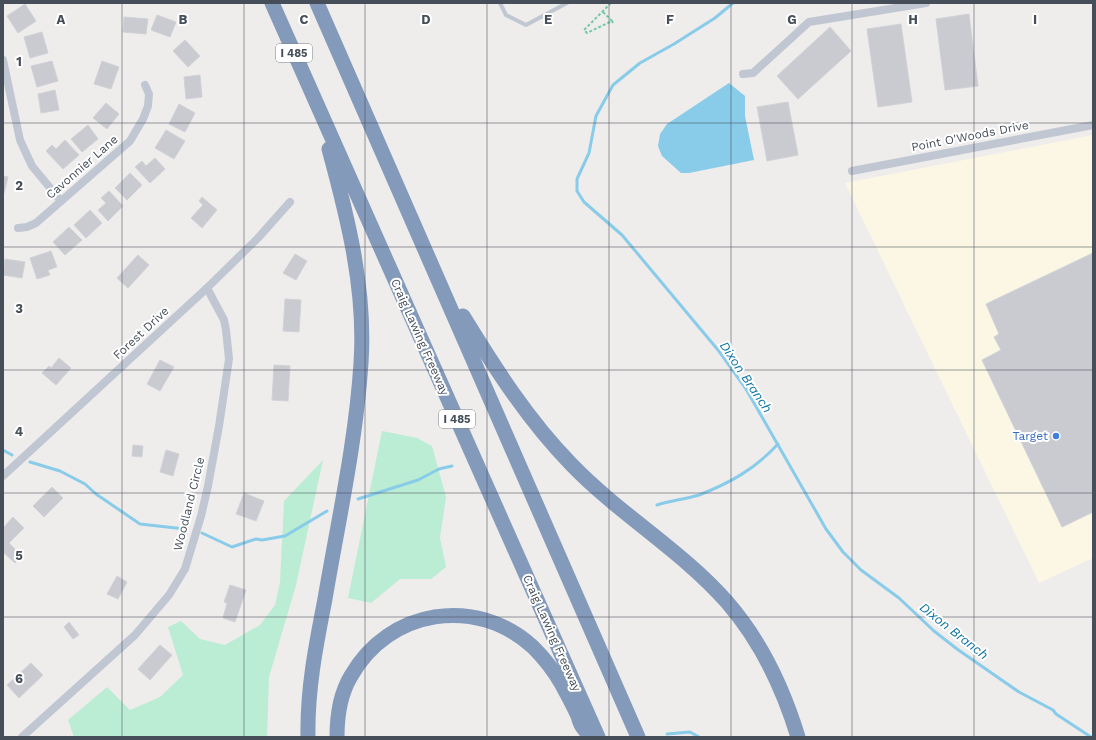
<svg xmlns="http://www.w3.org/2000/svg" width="1096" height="740" viewBox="0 0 1096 740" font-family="'Work Sans',sans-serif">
	<rect width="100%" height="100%" fill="#efecec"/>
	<polygon fill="#fbf7e4" points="1093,135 1093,558 1039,583 845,183"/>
	<g fill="#baedd3">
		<polygon points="382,431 417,438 432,446 446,497 440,538 446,567 431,579 400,579 371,603 348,598"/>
		<polygon points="323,460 296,585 269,677 267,737 74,737 68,720 107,687 130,710 160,697 183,675 168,627 181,621 200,639 225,645 260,625 275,605 280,582 284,501"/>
	</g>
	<polygon fill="#88ccea" points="729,83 745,96 745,116 754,160 689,173 681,173 662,156 658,146 660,134 667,124"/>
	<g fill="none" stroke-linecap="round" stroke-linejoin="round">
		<g stroke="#88ccea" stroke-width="3">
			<polyline points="733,3 715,18 674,44 640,63 613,85 596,116 589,153 577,179 577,191 584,202 622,235 718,350 746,389 826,529 843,552 861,570 899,598 934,631 957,649 1019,692 1053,710 1056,714 1091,737"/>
			<polyline points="3,450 12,455"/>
			<polyline points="30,462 60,471 85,484 96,494 140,524 185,529"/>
			<polyline points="358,499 418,480 439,469 452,466"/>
			<path d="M657,505c13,-4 28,-6 42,-10 31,-12 56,-26 79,-51"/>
			<polyline points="202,533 232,547 256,539 262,540 285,536 327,511"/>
			<polyline points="667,734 690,732 699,737"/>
		</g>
	</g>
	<g fill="#c9cbd1" stroke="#d0d2d8">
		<polygon points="25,4 36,21 18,33 7,16"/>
		<polygon points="969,14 978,86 945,90 936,19"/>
		<polygon points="157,15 176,22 170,37 151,30"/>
		<polygon points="124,17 148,19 146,34 123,32"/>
		<polygon points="901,24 912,102 878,107 867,29"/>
		<polygon points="830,27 851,51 798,99 777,76"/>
		<polygon points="42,32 48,53 30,58 24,37"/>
		<polygon points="185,40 200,56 188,67 173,51"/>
		<polygon points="52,61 58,81 37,87 31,66"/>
		<polygon points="102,61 119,67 111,89 94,84"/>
		<polygon points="200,75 202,97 186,99 184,77"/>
		<polygon points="55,90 59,110 41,113 38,94"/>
		<polygon points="788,102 798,155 767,161 757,107"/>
		<polygon points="106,103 119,114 107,129 93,118"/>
		<polygon points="179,104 195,113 185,132 169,124"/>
		<polygon points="88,125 98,139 82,152 71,139"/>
		<polygon points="166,130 185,141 174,159 155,148"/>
		<polygon points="65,140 79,155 63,169 46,151 52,145 56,149"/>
		<polygon points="155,158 165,169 150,183 135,167 142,161 146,166"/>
		<polygon points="130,173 142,185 127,200 115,188"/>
		<polygon points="3,176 8,177 3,197"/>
		<polygon points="109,191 123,206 108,221 98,210 106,203 101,198"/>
		<polygon points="202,197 217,210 202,228 191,218 203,205 199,201"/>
		<polygon points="90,210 102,223 86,238 74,225"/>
		<polygon points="69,227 82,240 65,255 53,242"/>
		<polygon points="51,251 57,267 48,270 50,275 37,279 30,258"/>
		<polygon points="1093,253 1093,512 1062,527 982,360 1001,350 994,337 999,334 986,304"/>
		<polygon points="295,254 307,261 296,280 283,273"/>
		<polygon points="138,255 149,265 128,288 117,278"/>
		<polygon points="5,259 25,262 22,278 3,275"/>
		<polygon points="285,299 301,300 299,332 283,331"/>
		<polygon points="59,358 71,368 56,385 42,373 49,366 51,368"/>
		<polygon points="160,360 174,367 160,391 147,384"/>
		<polygon points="274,365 290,366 288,401 272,400"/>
		<polygon points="133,445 143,446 142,457 132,456"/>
		<polygon points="166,450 179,454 173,476 160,472"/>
		<polygon points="52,487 63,498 44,517 33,506"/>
		<polygon points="244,493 264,501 256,521 236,514"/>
		<polygon points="13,517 24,528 9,543 22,556 15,563 3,552 3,528"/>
		<polygon points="117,576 127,582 118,599 107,594"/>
		<polygon points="230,585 246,590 235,622 223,618 227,603 224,602"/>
		<polygon points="69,622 79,635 73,639 64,627"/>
		<polygon points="160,645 172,655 150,680 138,669"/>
		<polygon points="31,663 43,675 19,698 7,685"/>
	</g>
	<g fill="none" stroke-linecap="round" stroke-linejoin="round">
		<g stroke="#73caa8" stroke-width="2" stroke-dasharray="3 2" stroke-linecap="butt">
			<polyline points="611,3 584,30 587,33 612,21 613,23"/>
			<polyline points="603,12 612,21"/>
		</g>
		<polyline stroke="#c0c7d2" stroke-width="4" points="500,3 506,15 526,25 567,3"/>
		<g stroke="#c0c7d2" stroke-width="8">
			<polyline points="3,60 20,140 32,166 61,201"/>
			<polyline points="743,74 753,73 809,22 926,3"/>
			<polyline points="852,171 1093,125"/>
			<polyline points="18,228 27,227 36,223 130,141 143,119 148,106 149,94 145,85"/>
			<polyline points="3,476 207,288 258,238 290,202"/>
			<polyline points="22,737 135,635 169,595 185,569 201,516 208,486 219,426 229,359 226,330 224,320 207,288"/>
		</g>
		<g stroke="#849abb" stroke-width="15">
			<polyline points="272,3 598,737"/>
			<polyline points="317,3 638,737"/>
			<path d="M463,316c32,52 65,104 108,148 48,50 110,86 156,138 34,39 56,86 71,135"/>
			<path d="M308,737c-1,-47 8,-92 17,-138 13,-77 31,-157 36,-236 5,-73 -13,-144 -32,-214"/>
			<path d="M337,737c0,-21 3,-43 14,-61 38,-67 125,-81 182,-29 10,10 21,24 28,36 6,11 12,22 17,33 1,4 3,10 6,13 2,3 6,6 9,8"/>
		</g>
	</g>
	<path fill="none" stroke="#454e59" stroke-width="1" stroke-opacity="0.55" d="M122,3v734M244,3v734M365,3v734M487,3v734M609,3v734M731,3v734M852,3v734M974,3v734M3,123h1090M3,247h1090M3,370h1090M3,493h1090M3,617h1090"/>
	<circle fill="#3f7fe0" stroke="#fff" stroke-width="1.5" cx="1056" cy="436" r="4"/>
	<g text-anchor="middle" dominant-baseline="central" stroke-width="4" stroke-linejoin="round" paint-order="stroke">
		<g fill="#fff" stroke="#7d838b" stroke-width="1">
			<rect x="276" y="44" width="36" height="18" rx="3"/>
			<rect x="439" y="410" width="36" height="18" rx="3"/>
		</g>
		<g font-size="11" font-weight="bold" fill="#454e59">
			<text x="294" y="53">I 485</text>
			<text x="457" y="419">I 485</text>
		</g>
		<g font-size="12" fill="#454e59" stroke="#fff">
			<text transform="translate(970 136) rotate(-11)">Point O'Woods Drive</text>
			<text transform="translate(82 167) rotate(-41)">Cavonnier Lane</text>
			<text transform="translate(141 333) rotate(-43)">Forest Drive</text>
			<text transform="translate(420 337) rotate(66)">Craig Lawing Freeway</text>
			<text transform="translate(189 504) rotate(-76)">Woodland Circle</text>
			<text transform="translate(552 633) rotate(66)">Craig Lawing Freeway</text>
		</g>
		<g font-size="12" fill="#366cbe" stroke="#fff" text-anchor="end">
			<text x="1048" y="436">Target</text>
		</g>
		<g font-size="13" font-style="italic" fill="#0e75a3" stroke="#fff">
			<text transform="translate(746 377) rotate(56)">Dixon Branch</text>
			<text transform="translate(954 631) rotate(38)">Dixon Branch</text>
		</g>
	</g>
	<g font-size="13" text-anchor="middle" font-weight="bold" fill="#454e59" stroke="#fff" stroke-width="4" stroke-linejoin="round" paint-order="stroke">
		<text x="61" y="24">A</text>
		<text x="183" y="24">B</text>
		<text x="304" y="24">C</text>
		<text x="426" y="24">D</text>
		<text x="548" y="24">E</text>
		<text x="670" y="24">F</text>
		<text x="792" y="24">G</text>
		<text x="913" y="24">H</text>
		<text x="1035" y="24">I</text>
		<text x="19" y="66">1</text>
		<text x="19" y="190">2</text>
		<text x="19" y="313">3</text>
		<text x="19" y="436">4</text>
		<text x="19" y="560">5</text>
		<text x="19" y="683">6</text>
	</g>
	<rect width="1096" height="740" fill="none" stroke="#454e59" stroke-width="8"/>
</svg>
